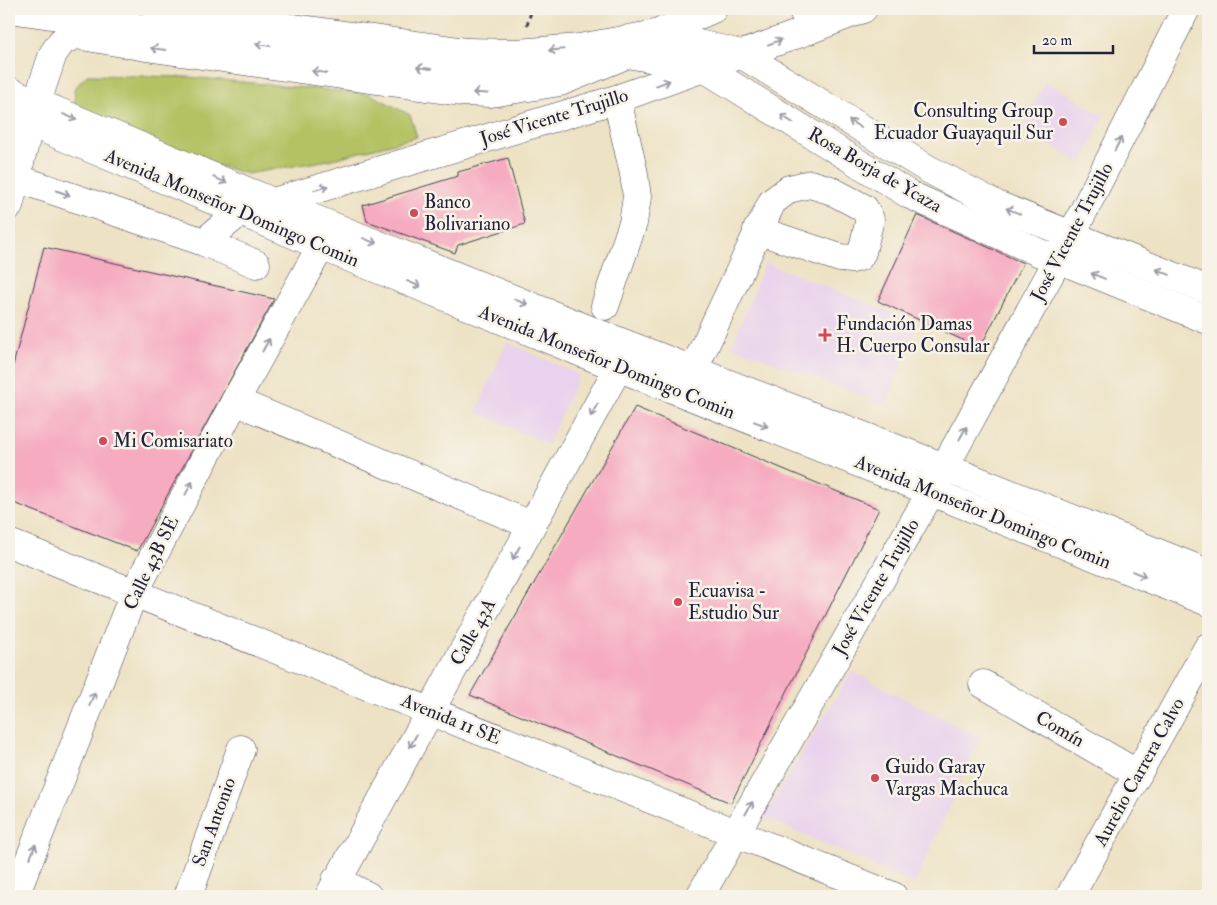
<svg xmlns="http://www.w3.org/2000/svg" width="1217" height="905" viewBox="0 0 1217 905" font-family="'IM FELL Double Pica',serif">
	<rect width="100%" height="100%" fill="#f7f3e8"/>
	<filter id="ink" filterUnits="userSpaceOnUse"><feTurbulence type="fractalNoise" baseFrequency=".02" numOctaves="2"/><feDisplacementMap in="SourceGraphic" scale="10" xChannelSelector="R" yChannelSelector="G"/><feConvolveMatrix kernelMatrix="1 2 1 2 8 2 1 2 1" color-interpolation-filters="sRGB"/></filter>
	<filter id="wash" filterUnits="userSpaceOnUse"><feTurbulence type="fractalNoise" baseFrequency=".0096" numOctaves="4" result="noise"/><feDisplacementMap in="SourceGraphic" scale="20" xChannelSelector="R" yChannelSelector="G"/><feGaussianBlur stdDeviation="1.12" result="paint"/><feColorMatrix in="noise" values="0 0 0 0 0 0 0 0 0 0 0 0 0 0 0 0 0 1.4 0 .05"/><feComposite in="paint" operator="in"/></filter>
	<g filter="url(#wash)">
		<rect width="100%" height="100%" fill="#ede2c4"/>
		<g fill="#e9d2ed">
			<polygon points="1045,81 1104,116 1081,164 1022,128"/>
			<polygon points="765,263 918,323 886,405 732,346"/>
			<polygon points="507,342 579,375 548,444 476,412"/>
			<polygon points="852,671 980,738 915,884 763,817"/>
		</g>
		<polygon fill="#b4c264" stroke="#6b7250" points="87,75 189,77 370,94 410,115 417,137 329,160 247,174 179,154 76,112 74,89"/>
		<g id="blocks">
			<g fill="#f6abc1">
				<polygon points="508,158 525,224 458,245 455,253 367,221 363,205 458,176 458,172"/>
				<polygon points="917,215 1023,263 980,348 878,301"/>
				<polygon points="44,247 274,299 137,551 9,501 9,381"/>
				<polygon points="635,407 879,509 731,803 470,695"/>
			</g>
		</g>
	</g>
	<g filter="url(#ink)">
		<use href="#blocks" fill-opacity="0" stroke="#403f50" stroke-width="1"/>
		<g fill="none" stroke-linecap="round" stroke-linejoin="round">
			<g stroke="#403f50" stroke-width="29">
				<g id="minor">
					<path d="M9,9l457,65c32,1 67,2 99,-5"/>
					<polyline points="803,9 809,30"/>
					<polyline points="611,58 628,54 704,68 910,195 1040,253 1058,259 1208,320"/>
					<polyline points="9,91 273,202 595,332 944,467 1208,573"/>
					<polyline points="16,178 204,242 240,212"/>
					<polyline points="9,206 30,123"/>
					<polyline points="204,242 256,264"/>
					<polyline points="605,306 633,223 637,197 634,174 617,99"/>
					<polyline points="689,387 692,370 699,358 772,202 789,189 810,184 830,190 864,208 870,219 862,252 859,257 852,259 840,258 757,230"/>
					<polyline points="235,401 531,525"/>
					<polyline points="9,543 893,896"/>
					<polyline points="983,684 1138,774"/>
					<polyline points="336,880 368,896"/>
					<polyline points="15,896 134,593 235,401 321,246"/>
					<polyline points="188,896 241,749"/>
					<polyline points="329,896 618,368"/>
					<polyline points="700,896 931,492 1072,234 1186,9"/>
					<polyline points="1070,896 1208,647"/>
				</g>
			</g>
			<g stroke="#403f50" stroke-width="29">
				<g id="major">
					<polyline points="157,9 467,52 518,53 579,48 656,34 713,9"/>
					<polyline points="656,34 741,54 928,169 997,205 1208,290"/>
					<polyline points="9,114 321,246 587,355 1208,602"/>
					<polyline points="30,123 53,54 62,41 76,35 146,47 461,92 491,93 560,82 628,54 656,34"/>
					<polyline points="240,212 617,99 809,30 863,9"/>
				</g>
			</g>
			<g stroke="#403f50" stroke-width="3" stroke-dasharray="4 4" stroke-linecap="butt">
				<polyline points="527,25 532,9"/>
				<polyline points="9,53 14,38"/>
			</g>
			<use href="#minor" stroke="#fff" stroke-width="28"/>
			<use href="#major" stroke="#fff" stroke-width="28"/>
		</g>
		<defs><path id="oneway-shaft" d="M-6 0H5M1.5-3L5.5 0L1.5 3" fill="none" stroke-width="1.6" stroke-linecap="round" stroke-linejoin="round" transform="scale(1.25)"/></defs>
		<g stroke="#9c9ca7">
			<use href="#oneway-shaft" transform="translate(775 42) rotate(-20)"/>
			<use href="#oneway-shaft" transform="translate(263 45) rotate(-172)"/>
			<use href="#oneway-shaft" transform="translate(158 49) rotate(-172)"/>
			<use href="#oneway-shaft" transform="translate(556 50) rotate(175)"/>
			<use href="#oneway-shaft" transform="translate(424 68) rotate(-172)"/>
			<use href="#oneway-shaft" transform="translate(319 72) rotate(-172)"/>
			<use href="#oneway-shaft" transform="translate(663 83) rotate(-20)"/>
			<use href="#oneway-shaft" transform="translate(480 93) rotate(-177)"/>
			<use href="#oneway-shaft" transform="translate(70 117) rotate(23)"/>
			<use href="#oneway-shaft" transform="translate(787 119) rotate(-148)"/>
			<use href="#oneway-shaft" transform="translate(855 124) rotate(-148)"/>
			<use href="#oneway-shaft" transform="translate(1118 144) rotate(-63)"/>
			<use href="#oneway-shaft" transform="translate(220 180) rotate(23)"/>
			<use href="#oneway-shaft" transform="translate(321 188) rotate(-17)"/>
			<use href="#oneway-shaft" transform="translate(63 193) rotate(19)"/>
			<use href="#oneway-shaft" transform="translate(1013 211) rotate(-158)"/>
			<use href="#oneway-shaft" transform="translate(370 241) rotate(22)"/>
			<use href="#oneway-shaft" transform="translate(1163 272) rotate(-158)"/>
			<use href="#oneway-shaft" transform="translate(1098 276) rotate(-158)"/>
			<use href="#oneway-shaft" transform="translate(414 284) rotate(22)"/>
			<use href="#oneway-shaft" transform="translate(521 302) rotate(22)"/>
			<use href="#oneway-shaft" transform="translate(266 345) rotate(-61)"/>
			<use href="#oneway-shaft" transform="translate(594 410) rotate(119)"/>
			<use href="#oneway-shaft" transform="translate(761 424) rotate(21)"/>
			<use href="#oneway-shaft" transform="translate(963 433) rotate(-61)"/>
			<use href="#oneway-shaft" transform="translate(189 488) rotate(-62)"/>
			<use href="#oneway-shaft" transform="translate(516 553) rotate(119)"/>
			<use href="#oneway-shaft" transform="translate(1139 574) rotate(22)"/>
			<use href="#oneway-shaft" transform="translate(92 699) rotate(-69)"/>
			<use href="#oneway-shaft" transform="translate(413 741) rotate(119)"/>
			<use href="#oneway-shaft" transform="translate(749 808) rotate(-60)"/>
			<use href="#oneway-shaft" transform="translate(33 851) rotate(-69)"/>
		</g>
	</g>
	<g fill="#d1495b" stroke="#f7f3e8" stroke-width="2">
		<circle cx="1063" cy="122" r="5"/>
		<circle cx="414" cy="213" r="5"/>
		<path d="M822.5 327.5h5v5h5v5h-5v5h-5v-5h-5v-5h5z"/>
		<circle cx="103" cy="441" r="5"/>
		<circle cx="678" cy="602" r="5"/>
		<circle cx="875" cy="778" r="5"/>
	</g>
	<g text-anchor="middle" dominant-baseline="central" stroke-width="5" stroke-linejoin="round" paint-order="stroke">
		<g font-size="19" fill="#22223b" stroke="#f7f3e8" text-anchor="start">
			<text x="1053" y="111" text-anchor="end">Consulting Group<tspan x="1053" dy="22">Ecuador Guayaquil Sur</tspan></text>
			<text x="424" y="202">Banco<tspan x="424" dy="22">Bolivariano</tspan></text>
			<text x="836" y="324">Fundación Damas<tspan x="836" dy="22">H. Cuerpo Consular</tspan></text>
			<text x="113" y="441">Mi Comisariato</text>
			<text x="688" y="591">Ecuavisa -<tspan x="688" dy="22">Estudio Sur</tspan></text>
			<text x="885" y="767">Guido Garay<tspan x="885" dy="22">Vargas Machuca</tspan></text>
		</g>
		<g font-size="19" fill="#22223b" stroke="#f7f3e8">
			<text transform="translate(554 117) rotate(-17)">José Vicente Trujillo</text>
			<text transform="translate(875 170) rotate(30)">Rosa Borja de Ycaza</text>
			<text transform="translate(232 208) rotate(23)">Avenida Monseñor Domingo Comin</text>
			<text transform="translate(1072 232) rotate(-62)">José Vicente Trujillo</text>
			<text transform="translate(607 362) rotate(22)">Avenida Monseñor Domingo Comin</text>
			<text transform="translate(983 512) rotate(22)">Avenida Monseñor Domingo Comin</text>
			<text transform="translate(151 563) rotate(-64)">Calle 43B SE</text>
			<text transform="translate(876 587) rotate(-60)">José Vicente Trujillo</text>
			<text transform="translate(473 632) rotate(-61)">Calle 43A</text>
			<text transform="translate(451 719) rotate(22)">Avenida 11 SE</text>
			<text transform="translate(1060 729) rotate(30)">Comín</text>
			<text transform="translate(1139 772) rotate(-61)">Aurelio Carrera Calvo</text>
			<text transform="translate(214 822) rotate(-70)">San Antonio</text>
		</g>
	</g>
	<rect width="1217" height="905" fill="none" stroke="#f7f3e8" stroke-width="30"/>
	<path d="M1034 45v8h79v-8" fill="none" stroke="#22223b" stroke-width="2.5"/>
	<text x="1042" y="45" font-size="15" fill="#22223b" stroke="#f7f3e8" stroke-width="4" paint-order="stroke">20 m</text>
</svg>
